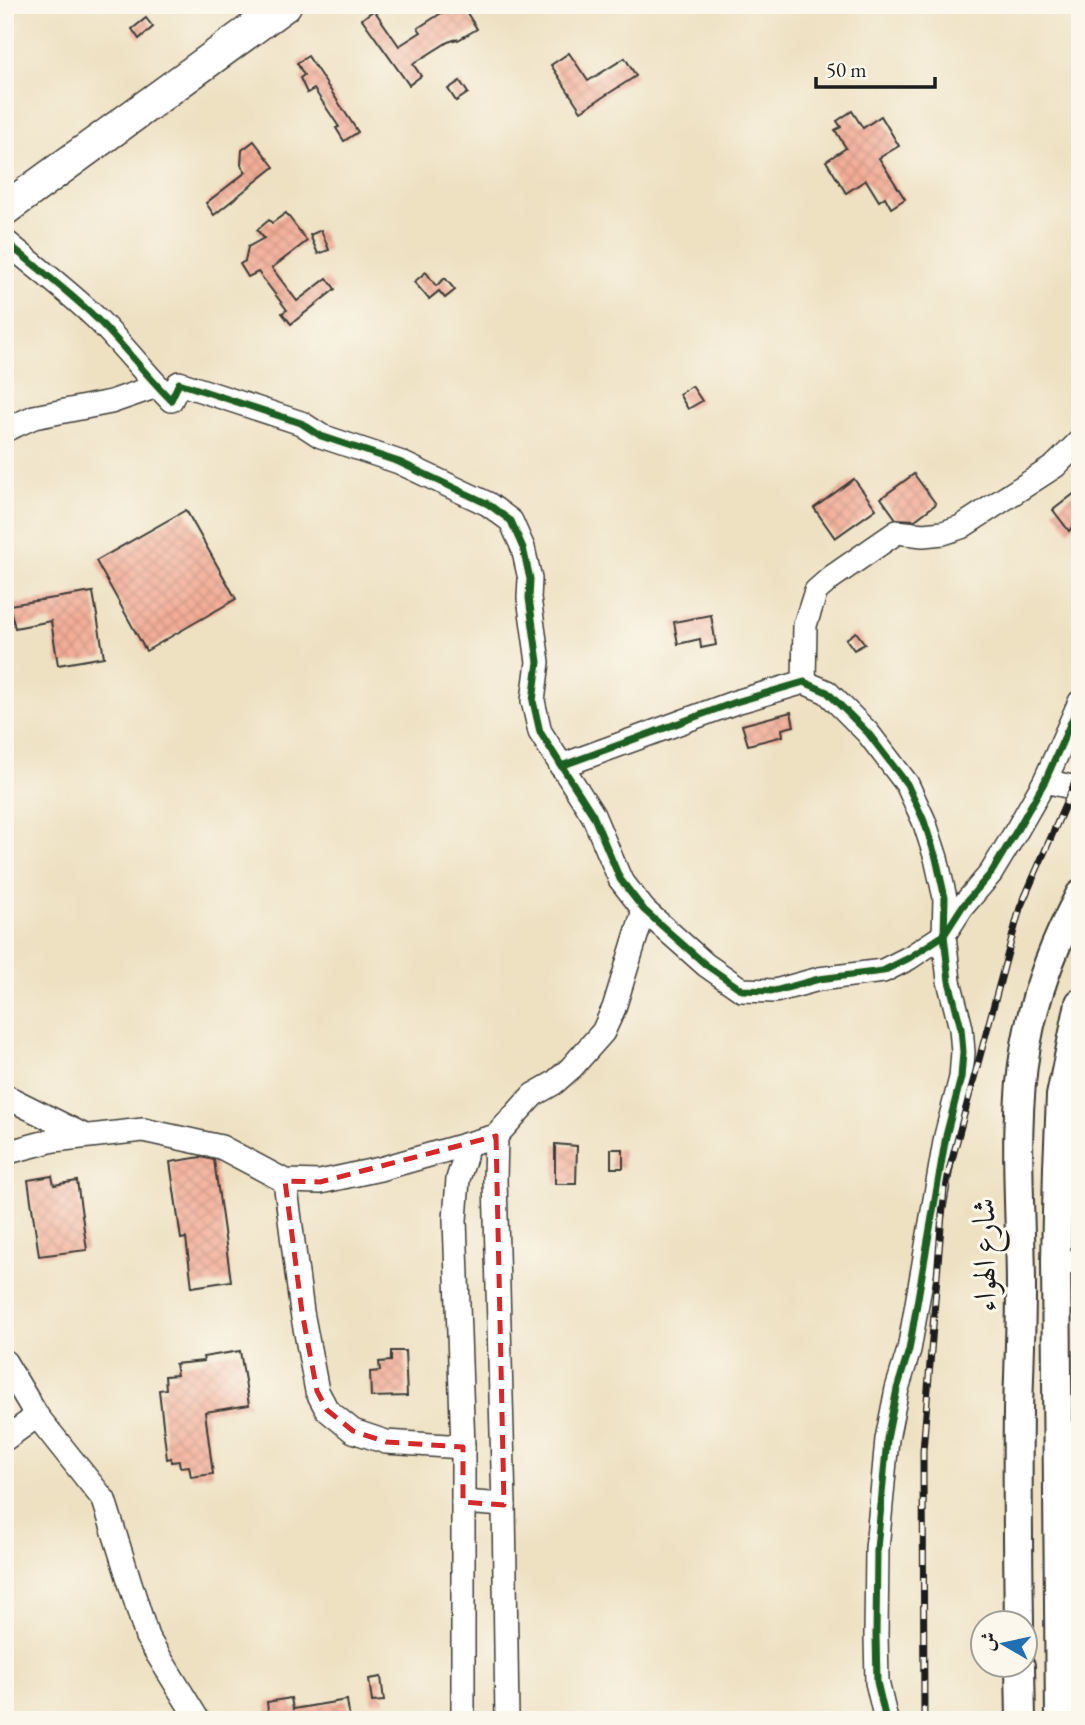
<svg xmlns="http://www.w3.org/2000/svg" width="1085" height="1725" viewBox="0 0 1085 1725" font-family="'EB Garamond',Amiri,serif">
	<defs>
		<pattern id="building-cross-hatch" width="8" height="8" patternUnits="userSpaceOnUse" patternTransform="scale(1.75)"><rect width="8" height="8" fill="#f2ad97"/><path d="M0 0l8 8M0 8l8-8" fill="none" stroke="#cf9482"/></pattern>
	</defs>
	<rect width="100%" height="100%" fill="#fbf7ec"/>
	<filter id="ink" filterUnits="userSpaceOnUse"><feTurbulence type="fractalNoise" baseFrequency=".0143" numOctaves="2"/><feDisplacementMap in="SourceGraphic" scale="14" xChannelSelector="R" yChannelSelector="G"/><feConvolveMatrix kernelMatrix="1 2 1 2 8 2 1 2 1" color-interpolation-filters="sRGB"/></filter>
	<filter id="wash" filterUnits="userSpaceOnUse"><feTurbulence type="fractalNoise" baseFrequency=".00686" numOctaves="4" result="noise"/><feDisplacementMap in="SourceGraphic" scale="28" xChannelSelector="R" yChannelSelector="G"/><feGaussianBlur stdDeviation="1.57" result="paint"/><feColorMatrix in="noise" values="0 0 0 0 0 0 0 0 0 0 0 0 0 0 0 0 0 1.4 0 .05"/><feComposite in="paint" operator="in"/></filter>
	<g filter="url(#wash)">
		<rect width="100%" height="100%" fill="#eee1c2"/>
		<g id="blocks">
			<g fill="url(#building-cross-hatch)">
				<polygon points="454,5 462,5 477,29 458,40 457,39 448,42 413,64 421,76 409,85 362,19 374,10 399,46 421,32 418,28"/>
				<polygon points="146,18 153,27 139,39 132,29"/>
				<polygon points="569,53 588,81 625,58 636,76 581,111 551,65"/>
				<polygon points="308,56 358,132 344,141 336,128 339,127 314,89 307,93 300,78 304,75 297,63"/>
				<polygon points="460,81 468,93 456,101 448,89"/>
				<polygon points="852,111 863,128 881,116 899,146 879,158 905,199 891,208 885,197 879,201 866,180 846,193 826,161 846,148 835,130 841,127 837,121"/>
				<polygon points="254,141 274,167 214,215 206,203 246,172 241,165 242,150"/>
				<polygon points="286,213 307,241 272,268 297,301 327,278 335,289 291,324 282,313 287,310 258,272 248,277 240,264 245,261 248,247 264,238 257,230 269,220 272,223"/>
				<polygon points="321,230 329,250 318,254 310,235"/>
				<polygon points="426,272 436,286 445,278 455,290 445,298 439,291 429,299 414,282"/>
				<polygon points="692,386 702,401 688,409 679,394"/>
				<polygon points="914,474 936,504 915,520 896,519 881,498"/>
				<polygon points="854,479 876,509 835,538 814,508"/>
				<polygon points="1080,489 1080,517 1069,531 1053,510"/>
				<polygon points="186,510 236,599 146,651 96,561"/>
				<polygon points="93,592 104,657 58,665 51,621 15,628 9,605"/>
				<polygon points="711,615 716,645 701,648 700,639 678,644 674,622"/>
				<polygon points="856,632 865,644 854,650 846,639"/>
				<polygon points="791,712 794,726 782,729 783,736 748,745 742,725"/>
				<polygon points="555,1144 577,1146 576,1184 555,1184"/>
				<rect x="611" y="1149" width="12" height="19"/>
				<polygon points="201,1157 214,1160 231,1281 192,1287 186,1238 181,1239 170,1162"/>
				<polygon points="52,1176 54,1185 77,1181 87,1250 39,1256 28,1180"/>
				<polygon points="240,1351 249,1405 205,1412 213,1474 191,1477 189,1466 180,1467 179,1461 171,1462 171,1458 167,1459 159,1390 166,1389 165,1376 177,1375 175,1364 204,1361 203,1357"/>
				<polygon points="391,1351 405,1351 407,1396 371,1397 370,1372 380,1371 379,1362 391,1361"/>
				<polygon points="381,1677 384,1701 372,1702 369,1679"/>
				<polygon points="291,1698 293,1709 347,1700 350,1720 269,1720 267,1702"/>
			</g>
		</g>
	</g>
	<g filter="url(#ink)">
		<use href="#blocks" fill-opacity="0" stroke="#3c3a35" stroke-width="2"/>
		<g fill="none" stroke-linecap="round" stroke-linejoin="round">
			<g stroke="#3c3a35" stroke-width="26">
				<g id="minor">
					<path d="M5,241c31,26 63,50 92,78 26,26 48,55 74,81l8,-17 122,40 20,13 78,26 89,42 23,17 12,27 7,31 -1,19 9,64 -5,39 7,31 53,83 27,64 24,31 62,55 36,25 33,1 44,-12 64,-8 26,-13 35,-23 18,-28 29,-34 26,-43 28,-49 35,-79"/>
					<polyline points="5,430 34,417 111,402 157,386"/>
					<polyline points="804,682 805,625 816,591 832,577 897,532 923,535 943,533 961,527 1055,466 1080,441"/>
					<polyline points="561,766 736,702 804,682 827,692 868,733 907,784 924,821 936,858 945,898 944,935 949,981 961,1028 963,1052 961,1078 946,1136 909,1350 897,1389 887,1439 877,1549 876,1635 877,1682 886,1720"/>
					<polyline points="1045,781 1080,789"/>
					<polyline points="5,1096 85,1136"/>
					<polyline points="496,1136 495,1180 504,1505 507,1720"/>
					<polyline points="5,1153 54,1140 143,1130 221,1147 285,1181 320,1182 380,1169 496,1136 533,1095 554,1083 571,1068 603,1032 614,1008 644,910"/>
					<polyline points="285,1181 302,1312 317,1391 327,1410 353,1431 386,1442 463,1447"/>
					<polyline points="1056,1261 1080,1262"/>
					<polyline points="5,1362 37,1416 104,1500 147,1637 198,1720"/>
					<polyline points="5,1439 37,1416"/>
					<polyline points="463,1502 504,1505"/>
					<polyline points="463,1720 463,1447 455,1220 458,1179 465,1157 466,1145"/>
					<polyline points="1077,1720 1080,1431"/>
				</g>
			</g>
			<g stroke="#3c3a35" stroke-width="32">
				<g id="major">
					<path d="M1019,1624c-1,-71 -2,-142 -1,-213 1,-41 3,-82 3,-122 0,-81 -9,-164 5,-244 9,-52 29,-103 54,-150"/>
					<polyline points="1020,1666 1021,1720"/>
					<polyline points="1060,1720 1056,1261 1058,1167 1061,1096 1080,1003"/>
				</g>
			</g>
			<g stroke="#3c3a35" stroke-width="35">
				<polyline id="highway" points="5,209 285,5"/>
			</g>
			<use href="#minor" stroke="#fff" stroke-width="23"/>
			<use href="#major" stroke="#fff" stroke-width="28"/>
			<use href="#highway" stroke="#fff" stroke-width="32"/>
			<g stroke="#1c1c1c" stroke-width="7">
				<polyline id="rail" points="924,1720 923,1451 944,1189 1020,908 1080,771"/>
			</g>
			<use href="#rail" stroke="#fbf7ec" stroke-width="4.5" stroke-dasharray="13" stroke-linecap="butt"/>
			<g stroke="#fbf7ec" stroke-width="11">
				<g id="cycleway">
					<path d="M5,241c31,26 63,50 92,78 26,26 48,55 74,81l8,-17 122,40 20,13 78,26 89,42 23,17 12,27 7,31 -1,19 9,64 -5,39 7,31 53,83 27,64 24,31 62,55 36,25 33,1 44,-12 64,-8 26,-13 35,-23 18,-28 29,-34 26,-43 28,-49 35,-79"/>
					<polyline points="561,766 736,702 804,682 827,692 868,733 907,784 924,821 936,858 945,898 944,935 949,981 961,1028 963,1052 961,1078 946,1136 909,1350 897,1389 887,1439 877,1549 876,1635 877,1682 886,1720"/>
				</g>
			</g>
			<use href="#cycleway" stroke="#1b5e20" stroke-width="7"/>
		</g>
	</g>
	<path fill="none" stroke="#d62828" stroke-width="5" stroke-dasharray="14 9" stroke-linejoin="round" d="M496,1136l8,369 -41,-3v-55l-77,-5 -33,-11 -26,-21 -10,-19 -15,-79 -17,-131 35,1z"/>
	<g text-anchor="middle" dominant-baseline="central" stroke-width="6" stroke-linejoin="round" paint-order="stroke">
		<g font-size="32" fill="#1c1c1c" stroke="#fbf7ec">
			<text transform="translate(984 1255) rotate(-91)">شارع الهواء</text>
		</g>
	</g>
	<rect width="1085" height="1725" fill="none" stroke="#fbf7ec" stroke-width="28"/>
	<g transform="translate(1004 1644) rotate(279)"><circle r="33" fill="#fbf7ec" stroke="#a29f99" stroke-width="2"/>
	<path d="M0-5L12 26L0 18L-12 26Z" fill="#1f6fb2"/>
	<text y="-10" font-size="19" font-weight="bold" text-anchor="middle" fill="#1c1c1c">ش</text>
	</g>
	<path d="M816 77v10h119v-10" fill="none" stroke="#1c1c1c" stroke-width="3.5"/>
	<text x="826" y="77" font-size="21" fill="#1c1c1c" stroke="#fbf7ec" stroke-width="5" paint-order="stroke">50 m</text>
</svg>
